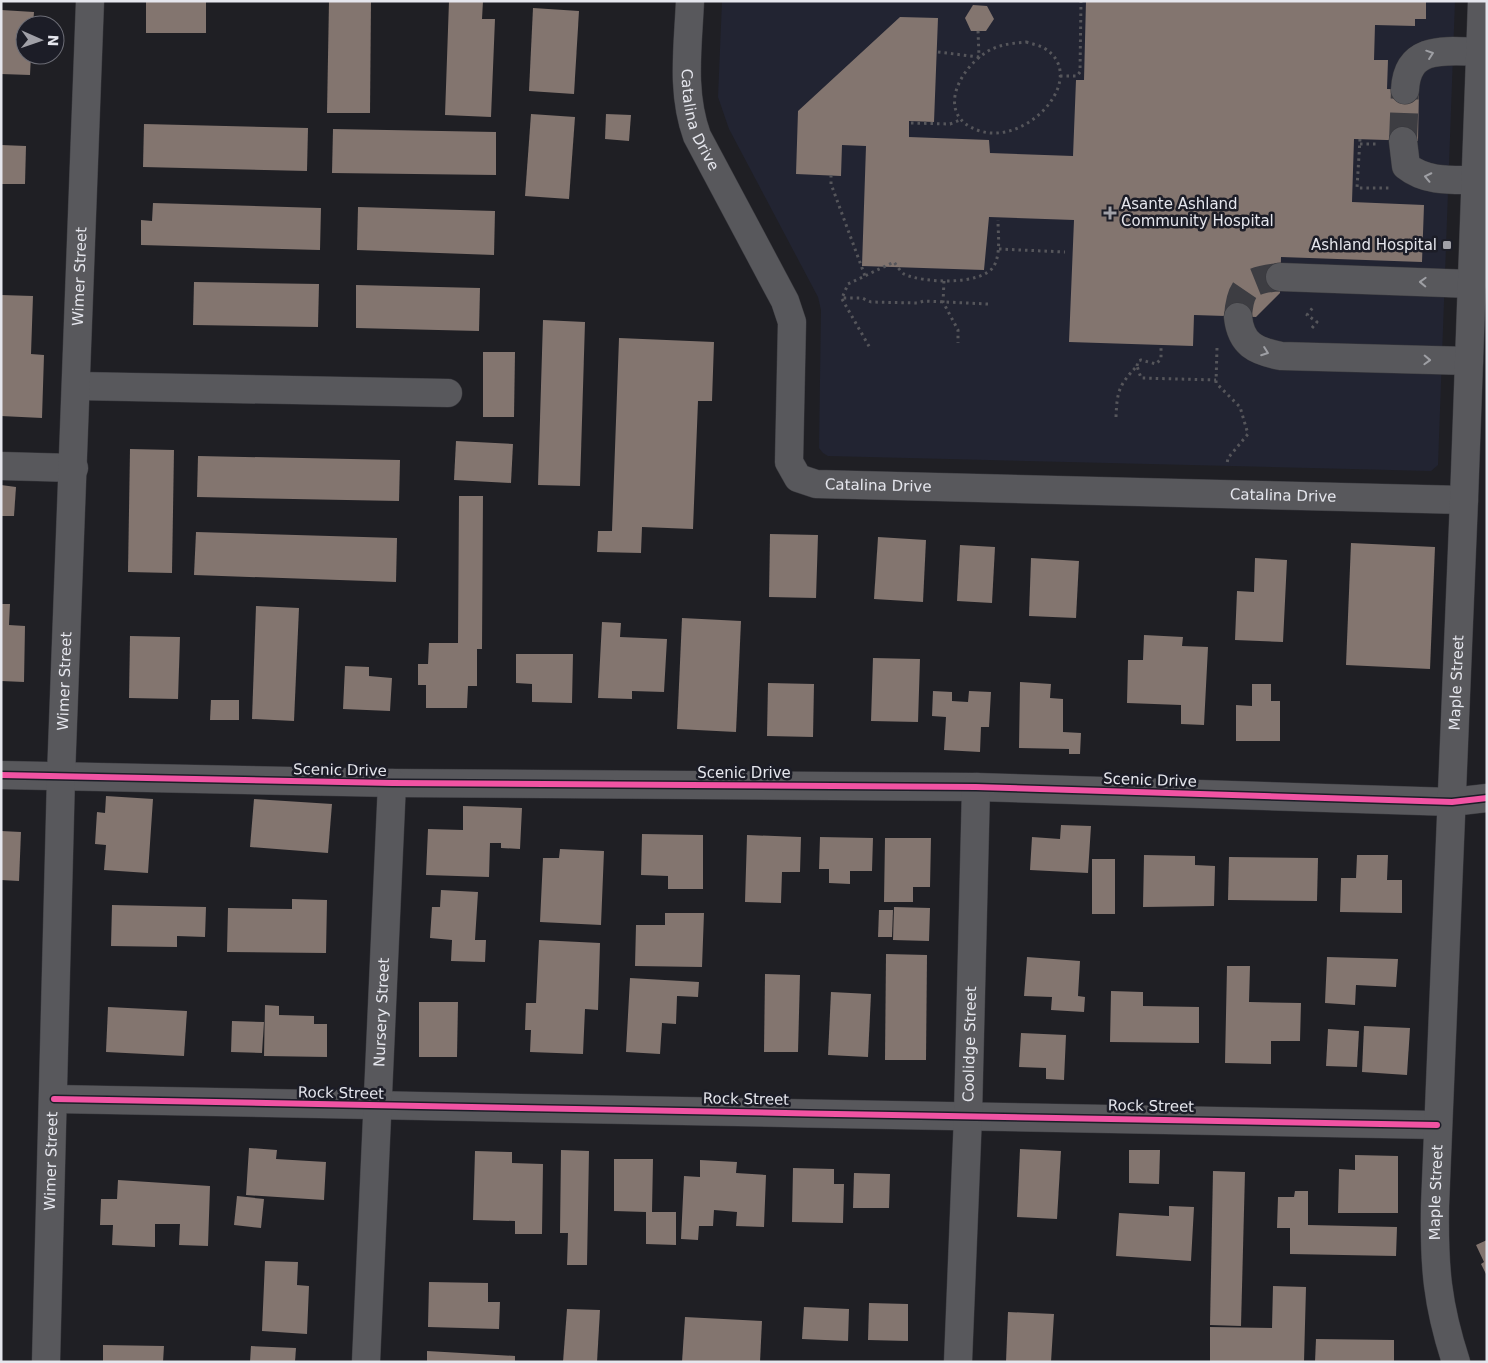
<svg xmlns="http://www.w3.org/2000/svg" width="1488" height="1363" viewBox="0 0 1488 1363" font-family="'DejaVu Sans',sans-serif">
	<rect width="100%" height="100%" fill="#1f1f24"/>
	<polygon fill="#222432" points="722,1 1455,1 1438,465 1431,471 828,456 823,453 819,448 821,310 818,297 729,129 718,97"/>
	<g fill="#83756f">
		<rect x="146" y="1" width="60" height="32"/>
		<polygon points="329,1 371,1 370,113 327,113"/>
		<polygon points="449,1 483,1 482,19 495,19 491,117 445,115"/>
		<polygon points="1086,1 1426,1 1426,19 1415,19 1415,26 1375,25 1374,60 1388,60 1387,89 1419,90 1418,141 1354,139 1352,202 1424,205 1422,262 1281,257 1280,293 1256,317 1194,315 1193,346 1069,342 1074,220 989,217 984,270 862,266 866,146 842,145 841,176 796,174 798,111 900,17 938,18 934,122 909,121 909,137 989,140 990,153 1073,156 1076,80 1084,80"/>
		<polygon points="973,5 987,6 994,19 986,31 971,31 965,18"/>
		<polygon points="533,8 579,11 574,94 529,91"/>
		<polygon points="1,10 34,12 33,25 25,25 25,55 31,55 30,75 1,74"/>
		<polygon points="531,114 575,117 569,199 525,196"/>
		<polygon points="606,114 631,115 629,141 605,139"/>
		<polygon points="144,124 308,128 307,171 143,167"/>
		<polygon points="333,129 496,132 496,175 332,173"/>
		<polygon points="1,145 26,146 25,184 1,184"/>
		<polygon points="153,203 321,208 320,250 141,245 141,220 152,221"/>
		<polygon points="358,207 495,211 494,255 357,250"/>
		<polygon points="194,282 319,284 318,327 193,325"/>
		<polygon points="356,285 480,288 479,331 356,328"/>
		<polygon points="1,295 33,296 31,354 44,355 42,418 1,416"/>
		<polygon points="543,320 585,322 580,486 538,485"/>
		<polygon points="619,338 714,342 712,401 698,401 693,529 642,527 641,553 597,552 598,531 612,531"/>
		<polygon points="483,352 515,352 514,417 483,417"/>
		<polygon points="456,441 513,444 511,483 454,480"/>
		<polygon points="130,449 174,450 172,573 128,572"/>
		<polygon points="198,456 400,460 399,501 197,497"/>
		<polygon points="1,485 16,487 14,516 1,516"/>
		<polygon points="459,496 483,496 482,649 477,649 477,686 468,686 467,708 426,708 426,685 418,685 418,664 428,664 429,643 458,643"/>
		<polygon points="196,532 397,538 396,582 194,575"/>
		<polygon points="770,534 818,535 816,598 769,597"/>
		<polygon points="878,537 926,540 923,602 874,599"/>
		<polygon points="1351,543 1435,547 1430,669 1346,665"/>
		<polygon points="960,545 995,547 992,603 957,601"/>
		<polygon points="1031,558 1079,561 1076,618 1029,616"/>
		<polygon points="1255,558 1287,560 1283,642 1235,640 1237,591 1254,592"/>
		<polygon points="1,604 10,604 9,625 25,626 24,682 1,681"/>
		<polygon points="256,606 299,608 294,721 252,719"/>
		<polygon points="682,618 741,621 736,732 677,729"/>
		<polygon points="602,622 621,623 620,637 667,639 664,692 632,691 632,699 598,698"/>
		<polygon points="1144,635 1183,637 1182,646 1208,647 1204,725 1181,724 1181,705 1127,703 1128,660 1143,660"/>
		<polygon points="130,636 180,637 178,699 129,698"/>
		<polygon points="516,654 573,654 572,703 532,702 532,684 516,683"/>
		<polygon points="873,658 920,659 918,722 871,721"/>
		<polygon points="345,666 369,667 369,676 392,678 390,711 343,709"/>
		<polygon points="1020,682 1051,684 1050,698 1063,699 1063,732 1081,733 1080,754 1069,754 1069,749 1019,748"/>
		<polygon points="768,683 814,684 813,737 767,736"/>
		<polygon points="1252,684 1271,684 1271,701 1280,701 1280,741 1236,741 1236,705 1252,706"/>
		<polygon points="933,691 952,692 952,701 968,702 969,691 991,692 989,727 981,727 980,752 944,750 946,717 932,716"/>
		<polygon points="211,700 239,700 239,720 210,720"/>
		<polygon points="106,796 153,799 148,873 104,870 106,845 95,844 97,812 105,813"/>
		<polygon points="254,799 332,804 328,853 250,847"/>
		<polygon points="463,806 522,808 520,849 501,848 501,843 490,843 489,877 426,875 428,829 463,830"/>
		<polygon points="1061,825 1091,826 1088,873 1030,870 1032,837 1060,839"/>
		<polygon points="1,831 21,832 19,881 1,880"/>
		<polygon points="642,834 703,835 703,889 668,889 668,876 641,875"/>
		<polygon points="747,835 801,837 800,872 782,872 781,903 745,902"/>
		<polygon points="820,837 873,838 872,871 850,871 850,884 829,883 829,869 819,869"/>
		<polygon points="885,838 931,838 930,887 913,887 913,902 884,902"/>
		<polygon points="560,849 604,851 601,925 540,922 543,858 559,858"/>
		<polygon points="1144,855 1195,856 1195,865 1215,866 1214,906 1143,907"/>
		<polygon points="1357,855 1388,855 1387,880 1402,880 1402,913 1340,912 1341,878 1356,878"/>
		<polygon points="1229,857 1318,858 1317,901 1228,900"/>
		<rect x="1092" y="859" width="23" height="55"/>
		<polygon points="441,890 478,892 475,940 486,940 485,962 451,961 452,940 430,938 432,907 440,907"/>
		<polygon points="292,899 327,900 326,953 227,952 228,908 292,909"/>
		<polygon points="112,905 206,907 205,937 177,936 177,947 111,946"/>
		<polygon points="894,907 930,908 929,941 893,940"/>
		<polygon points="879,910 893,910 892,937 878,937"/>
		<polygon points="665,913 704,913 702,967 635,966 636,925 665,925"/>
		<polygon points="539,940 600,943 598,1010 585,1009 583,1054 530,1052 531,1030 525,1030 526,1003 536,1003"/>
		<polygon points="886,954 927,955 926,1060 885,1060"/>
		<polygon points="1027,957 1080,961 1078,996 1085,997 1084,1012 1051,1010 1052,997 1024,996"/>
		<polygon points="1327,957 1398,959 1396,987 1356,985 1355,1005 1325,1003"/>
		<polygon points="1227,966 1250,966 1249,1002 1301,1003 1300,1041 1271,1041 1271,1064 1225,1063"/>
		<polygon points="765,974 800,975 798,1052 764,1052"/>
		<polygon points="630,978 699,982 698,997 677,996 676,1024 662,1023 660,1054 626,1052"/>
		<polygon points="1111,991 1143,992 1143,1006 1199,1007 1199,1043 1110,1042"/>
		<polygon points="831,992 871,994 868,1057 828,1055"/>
		<polygon points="419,1002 458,1002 457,1057 419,1057"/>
		<polygon points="265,1005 279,1006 279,1015 314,1016 314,1024 327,1024 327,1057 264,1056"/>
		<polygon points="108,1007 187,1011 184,1056 106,1052"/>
		<polygon points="232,1021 264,1022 262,1053 231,1052"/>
		<polygon points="1364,1026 1410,1028 1407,1075 1362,1072"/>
		<polygon points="1328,1029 1359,1031 1357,1067 1326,1066"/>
		<polygon points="1021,1033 1066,1035 1064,1080 1046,1079 1046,1068 1019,1067"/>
		<polygon points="249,1148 277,1150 276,1159 326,1162 324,1200 246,1195"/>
		<polygon points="1020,1149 1061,1151 1057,1219 1017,1217"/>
		<polygon points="561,1150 589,1151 587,1265 567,1265 568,1233 560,1233"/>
		<polygon points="1129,1150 1160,1150 1159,1184 1129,1183"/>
		<polygon points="475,1151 512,1152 512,1163 543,1164 542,1234 515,1234 515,1221 473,1220"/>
		<polygon points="1355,1155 1398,1156 1398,1213 1338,1213 1339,1169 1355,1170"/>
		<polygon points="614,1159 653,1159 652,1212 676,1212 676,1245 646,1244 646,1212 614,1211"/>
		<polygon points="700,1160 737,1162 736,1173 766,1175 764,1227 736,1226 737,1212 714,1210 713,1226 699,1226 698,1240 681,1239 684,1176 700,1177"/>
		<polygon points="793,1168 834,1169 834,1184 844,1184 843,1223 792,1222"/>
		<polygon points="1213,1171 1245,1172 1241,1326 1210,1325"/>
		<polygon points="854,1173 890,1174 889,1208 853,1208"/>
		<polygon points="118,1180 210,1186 208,1246 179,1245 180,1224 155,1224 155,1247 112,1245 113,1225 100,1225 101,1199 117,1199"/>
		<polygon points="1295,1191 1308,1191 1308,1225 1397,1227 1396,1256 1290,1254 1290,1228 1277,1228 1278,1197 1294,1197"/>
		<polygon points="237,1196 264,1199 261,1228 234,1225"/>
		<polygon points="1169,1206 1194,1207 1191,1261 1116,1256 1119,1213 1169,1216"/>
		<polygon points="1487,1240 1487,1276 1481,1264 1484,1262 1476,1245"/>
		<polygon points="265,1261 298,1262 297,1285 309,1286 307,1334 262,1331"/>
		<polygon points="429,1282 488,1283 488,1302 500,1302 499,1329 428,1327"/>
		<polygon points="1273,1286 1306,1287 1304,1362 1210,1362 1210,1327 1272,1328"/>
		<polygon points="869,1303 908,1304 908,1341 868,1340"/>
		<polygon points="804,1307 849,1309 848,1341 802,1339"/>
		<polygon points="567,1309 600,1310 597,1362 563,1362"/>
		<polygon points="1008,1312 1054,1314 1051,1362 1006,1362"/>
		<polygon points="685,1317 762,1321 760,1362 682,1362"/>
		<polygon points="1316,1339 1394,1340 1394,1362 1315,1362"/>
		<polygon points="103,1345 164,1346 163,1362 103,1362"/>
		<polygon points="251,1346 296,1348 295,1362 250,1362"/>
		<polygon points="427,1351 515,1356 515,1362 427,1362"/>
	</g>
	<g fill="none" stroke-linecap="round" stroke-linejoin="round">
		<g stroke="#3d3d42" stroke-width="28" stroke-dasharray="28 14" stroke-linecap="butt">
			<polyline points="1403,141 1405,90"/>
			<path d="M1238,317c2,-33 12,-37 42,-40"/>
		</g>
		<g stroke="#39393e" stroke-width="29">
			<g id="minor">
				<path id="s1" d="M690,1c-2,46 -9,91 7,135l88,165 7,21 -3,140 9,16 18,6 648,16"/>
				<path d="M1405,90c2,-46 42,-39 76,-38"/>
				<path d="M1403,141l3,25c20,16 45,14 70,14"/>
				<polyline points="1280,277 1472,284"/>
				<path d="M1238,317c3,27 17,34 43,39l188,5"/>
				<polyline points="77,386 448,393"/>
				<polyline points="1,466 74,468"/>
				<polyline points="1,775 392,783 976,787 1452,802 1487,798"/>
				<path d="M54,1099c461,11 922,16 1383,26"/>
				<path id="s2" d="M46,1362l15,-586 29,-775"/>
				<path id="s3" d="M366,1362l26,-579"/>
				<path id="s4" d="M958,1362l10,-247 8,-328"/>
				<path id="s5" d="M1456,1362c-19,-58 -22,-96 -21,-156l29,-706 18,-499"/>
			</g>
		</g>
		<g stroke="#56565b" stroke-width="3" stroke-dasharray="2.5 4" stroke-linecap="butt">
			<path d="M1026,42c6,2 13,3 18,6 46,28 -15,98 -64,83 -48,-15 -19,-67 12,-82 11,-5 23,-6 34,-7z"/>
			<polyline points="938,52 979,57 978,30"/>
			<polyline points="1060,76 1077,76 1080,72 1081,1"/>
			<polyline points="911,123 950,124 960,120"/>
			<polyline points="1360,139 1357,188 1389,188"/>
			<polyline points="1360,144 1376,144"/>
			<polyline points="831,175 831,184 865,276"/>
			<polyline points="999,249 1065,252"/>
			<polyline points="944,281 943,302 958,330 958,343"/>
			<polyline points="842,299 870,348"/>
			<path d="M988,304l-64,-3 -7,2 -46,-1 -9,-4h-20l6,-14 46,-22c3,4 6,9 10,12 18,9 78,12 90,-8 7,-13 4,-31 4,-46"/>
			<polyline points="1312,328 1317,322 1307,315 1314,306"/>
			<polyline points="1217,348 1216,383 1240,407 1248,434 1228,458 1227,464 1229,464"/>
			<polyline points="1137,366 1138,361 1141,360 1156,364 1161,359 1161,347"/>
			<path d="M1116,417c1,-26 3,-32 21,-51l4,12 75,2"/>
		</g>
		<use href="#minor" stroke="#58585c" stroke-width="28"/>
		<g stroke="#1c1d27" stroke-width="9">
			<g id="cycleway">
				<polyline points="1,775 392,783 976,787 1452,802 1487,798"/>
				<path d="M54,1099c461,11 922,16 1383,26"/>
			</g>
		</g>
		<use href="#cycleway" stroke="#f153a3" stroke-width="6"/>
	</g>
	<defs><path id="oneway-chevron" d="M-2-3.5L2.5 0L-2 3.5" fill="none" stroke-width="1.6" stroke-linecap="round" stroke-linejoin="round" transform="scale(1.25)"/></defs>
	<g stroke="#9e9fa4">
		<use href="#oneway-chevron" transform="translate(1430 54) rotate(-19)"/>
		<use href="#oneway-chevron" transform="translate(1428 177) rotate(-168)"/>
		<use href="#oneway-chevron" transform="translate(1423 282) rotate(-178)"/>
		<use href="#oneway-chevron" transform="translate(1265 352) rotate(20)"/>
		<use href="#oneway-chevron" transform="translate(1427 360) rotate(2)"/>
	</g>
	<g fill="#a0a0a7" stroke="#1c1d27" stroke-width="2">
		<path d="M1107.5 205.5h5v5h5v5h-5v5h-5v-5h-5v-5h5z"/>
		<rect x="1442" y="240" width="10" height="10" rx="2.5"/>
	</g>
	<g text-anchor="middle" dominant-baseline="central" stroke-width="5" stroke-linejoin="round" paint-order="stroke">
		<g font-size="15" fill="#e5e6ed" stroke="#1c1d27">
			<text stroke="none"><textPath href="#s1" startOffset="121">Catalina Drive</textPath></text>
			<text stroke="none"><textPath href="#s2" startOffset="1086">Wimer Street</textPath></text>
			<text stroke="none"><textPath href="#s1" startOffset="585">Catalina Drive</textPath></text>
			<text stroke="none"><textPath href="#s1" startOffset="990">Catalina Drive</textPath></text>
			<text stroke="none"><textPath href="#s2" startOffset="681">Wimer Street</textPath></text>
			<text stroke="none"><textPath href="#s5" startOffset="682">Maple Street</textPath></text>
			<text transform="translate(340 770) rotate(1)">Scenic Drive</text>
			<text x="744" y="773">Scenic Drive</text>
			<text transform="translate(1150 780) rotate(2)">Scenic Drive</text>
			<text stroke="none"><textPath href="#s3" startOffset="350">Nursery Street</textPath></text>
			<text stroke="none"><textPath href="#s4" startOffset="318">Coolidge Street</textPath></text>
			<text transform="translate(341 1093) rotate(1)">Rock Street</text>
			<text transform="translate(746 1099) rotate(1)">Rock Street</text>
			<text transform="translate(1151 1106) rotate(1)">Rock Street</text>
			<text stroke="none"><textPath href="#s2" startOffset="201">Wimer Street</textPath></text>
			<text stroke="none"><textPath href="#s5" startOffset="172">Maple Street</textPath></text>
		</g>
		<g font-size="15" fill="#e5e6ed" stroke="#1c1d27" text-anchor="start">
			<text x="1121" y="204">Asante Ashland<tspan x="1121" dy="17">Community Hospital</tspan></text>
			<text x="1437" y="245" text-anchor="end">Ashland Hospital</text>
		</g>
	</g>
	<rect width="1488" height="1363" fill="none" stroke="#e5e6ed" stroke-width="5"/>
	<g transform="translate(40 40) rotate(92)"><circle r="24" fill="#1c1d27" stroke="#6c6d76"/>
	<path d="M0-4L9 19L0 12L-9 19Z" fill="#a0a0a7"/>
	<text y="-8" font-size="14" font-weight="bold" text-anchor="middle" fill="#e5e6ed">N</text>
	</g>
</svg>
